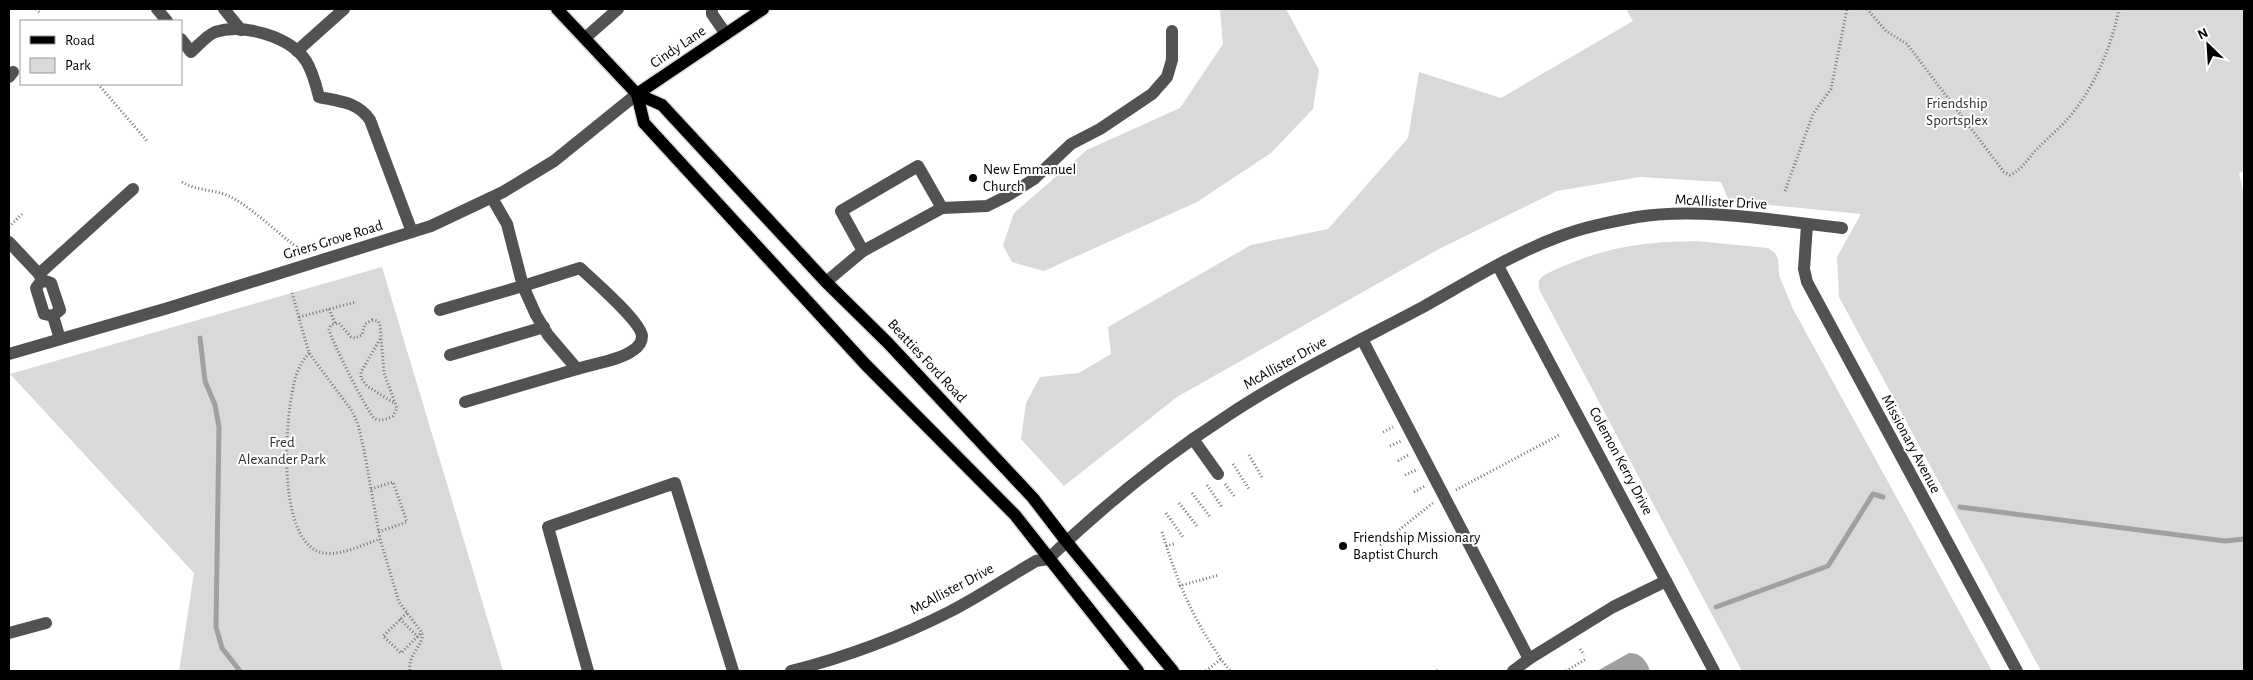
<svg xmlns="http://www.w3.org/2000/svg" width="2253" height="680" viewBox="0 0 2253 680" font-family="'Alegreya Sans',sans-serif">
	<rect width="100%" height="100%" fill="#fff"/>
	<g fill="#d9d9d9">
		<polygon points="1220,9 1286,9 1319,70 1313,109 1271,153 1197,202 1044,271 1012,262 1003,245 1014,213 1087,150 1180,108 1223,44"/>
		<polygon points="1626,9 2244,9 2244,171 2239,173 2244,193 2244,671 2041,671 1839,297 1837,257 1861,214 1729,201 1721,182 1640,177 1557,191 1437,250 1177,397 1064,486 1021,439 1026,403 1040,377 1079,373 1111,354 1108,327 1251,245 1328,229 1408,138 1419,72 1501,98 1633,21"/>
		<path d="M1696,241l72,7 7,5 3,6 1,16 14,34 199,362h-250l-202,-380c-3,-10 -1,-13 8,-18 53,-25 90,-31 148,-32z"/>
		<polygon points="382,267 503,671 179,671 194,573 10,374"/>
	</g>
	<path fill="#a0a0a0" d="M1629,653c11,-1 18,8 21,18h-53z"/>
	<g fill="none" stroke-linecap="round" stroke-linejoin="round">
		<g stroke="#a0a0a0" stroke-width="5">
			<polyline points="200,338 205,381 215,405 219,427 216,627 222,648 240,671"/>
			<polyline points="1960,507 2225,541 2244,539"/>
			<polyline points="1716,607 1828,566 1873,494 1883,497"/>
		</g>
		<g stroke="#dbdbdb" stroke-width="15">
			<g id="major">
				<polyline points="557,9 637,94 662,105 826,282 888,343 1033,498 1066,541 1173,671"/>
				<polyline points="637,94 644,123 866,365 1015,515 1138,671"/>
				<polyline points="637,94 763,9"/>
			</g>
		</g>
		<g stroke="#747474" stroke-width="3" stroke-dasharray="1 2.5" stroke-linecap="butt">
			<polyline points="36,9 41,14"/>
			<path d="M1867,9l19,22 21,13 97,128 6,3c13,-6 18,-17 27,-26 9,-9 19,-18 28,-27 28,-31 46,-73 54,-113"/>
			<polyline points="98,84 147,141"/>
			<path d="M182,182c14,9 33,7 49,15 21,11 43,33 63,48"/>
			<polyline points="1785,191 1813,114 1831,89 1847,9"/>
			<polyline points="9,227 22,214"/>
			<path d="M292,293l17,60 43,58 6,13 6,26 16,89 19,63 23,31c2,13 -15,21 -12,38"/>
			<polyline points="329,309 335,323"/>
			<polyline points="299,317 356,302"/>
			<path d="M372,320l6,1 2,3 4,49 13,35 -4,8c-6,3 -13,6 -19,2 -6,-5 -44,-80 -45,-89l2,-4 8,-2 12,14 4,1 7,-3 3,-11z"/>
			<polyline points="380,339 361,372 361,378 367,386 394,403"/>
			<path d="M309,353c-6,7 -10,14 -13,23 -11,35 -20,156 21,175 19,8 44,-6 63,-12"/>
			<polyline points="1383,432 1393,427"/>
			<polyline points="1390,446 1401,441"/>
			<polyline points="1249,455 1263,479"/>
			<polyline points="1398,461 1408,455"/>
			<polyline points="1233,464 1249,489"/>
			<polyline points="1405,475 1416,470"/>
			<polyline points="1225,484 1235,497"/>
			<polyline points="1207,485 1222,507"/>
			<polyline points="371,489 393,482 407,522 378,532"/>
			<polyline points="1456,490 1561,434"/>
			<polyline points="1414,492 1425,486"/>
			<polyline points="1192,493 1210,517"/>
			<polyline points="1179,503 1197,526"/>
			<polyline points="1166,513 1183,537"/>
			<path d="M1162,532c16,53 34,95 68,139"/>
			<polyline points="1380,545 1433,503"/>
			<polyline points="1166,546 1174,544"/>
			<polyline points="1179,586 1219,575"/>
			<polyline points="407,613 383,636 401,653 422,632"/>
			<polyline points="400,619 418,637"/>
			<polyline points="1580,649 1584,655"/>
			<polyline points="1436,670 1437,671"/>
			<polyline points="1206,671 1221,659"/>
			<polyline points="1566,671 1586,659"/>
		</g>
		<g stroke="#525252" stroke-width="12">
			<polyline points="157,9 167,21"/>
			<polyline points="224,9 241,30"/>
			<polyline points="712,9 712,14 726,34"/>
			<polyline points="585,38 618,9"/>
			<path d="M181,39l10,13c7,-6 16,-17 24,-20 27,-9 75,4 91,29 7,11 10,24 13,36 20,4 39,5 51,23l42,112"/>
			<polyline points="297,51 344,9"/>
			<polyline points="9,77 13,72"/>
			<polyline points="1807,225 1804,269 1807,282 2017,671"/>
			<polyline points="9,242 39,274 42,280 51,283 60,310 53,316"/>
			<polyline points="863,251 841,211 918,166 942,208"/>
			<polyline points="1498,266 1714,671"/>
			<path d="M580,268c12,11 61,54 62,68 0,7 -5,12 -10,15 -12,9 -40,13 -55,18l-29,-34 -12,-20 -13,-29z"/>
			<polyline points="39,274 133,189"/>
			<polyline points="42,280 36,288 44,314 53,316"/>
			<polyline points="826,282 863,251 942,208 987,206 1007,196 1034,179 1071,144 1100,129 1152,94 1167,77 1172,60 1172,31"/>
			<polyline points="440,310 523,286 507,224 492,198"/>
			<polyline points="53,316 60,339"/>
			<polyline points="1362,339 1529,659 1613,607 1666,581"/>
			<polyline points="9,354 168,308 431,226 503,192 554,161 637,94"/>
			<polyline points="450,355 544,327"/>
			<polyline points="465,402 577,369"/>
			<polyline points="1193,439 1218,474"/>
			<polyline points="9,633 46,623"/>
			<polyline points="588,671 548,527 675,483 733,671"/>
			<path d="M791,671c55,-14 109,-34 160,-60 29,-15 57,-34 85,-50l12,-2c55,-53 114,-101 179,-143 62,-41 130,-74 196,-109 43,-24 89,-53 135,-70 26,-10 52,-15 79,-20 63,-10 141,4 205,11"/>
			<polyline points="1513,671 1529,659"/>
		</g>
		<use href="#major" stroke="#000" stroke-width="12"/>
	</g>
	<g fill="#000" stroke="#fff" stroke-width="2">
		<circle cx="973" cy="178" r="5"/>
		<circle cx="1343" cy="546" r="5"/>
	</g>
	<g text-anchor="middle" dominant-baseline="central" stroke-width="4" stroke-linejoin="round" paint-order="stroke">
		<g font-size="15" fill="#000" stroke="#fff">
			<text transform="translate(678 47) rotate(-34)">Cindy Lane</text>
			<text transform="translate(1721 202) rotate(3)">McAllister Drive</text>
			<text transform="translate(333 240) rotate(-17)">Griers Grove Road</text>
			<text transform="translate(927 361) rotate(47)">Beatties Ford Road</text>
			<text transform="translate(1285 363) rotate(-29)">McAllister Drive</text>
			<text transform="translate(1911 444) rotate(62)">Missionary Avenue</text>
			<text transform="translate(1621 461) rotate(62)">Colemon Kerry Drive</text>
			<text transform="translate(952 589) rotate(-28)">McAllister Drive</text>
		</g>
		<g font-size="15" fill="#303030" stroke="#fff">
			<text x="1957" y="103">Friendship<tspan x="1957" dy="17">Sportsplex</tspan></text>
			<text x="282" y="442">Fred<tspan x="282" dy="17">Alexander Park</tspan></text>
		</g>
		<g font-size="15" fill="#000" stroke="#fff" text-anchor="start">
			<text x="983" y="169">New Emmanuel<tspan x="983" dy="17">Church</tspan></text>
			<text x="1353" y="537">Friendship Missionary<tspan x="1353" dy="17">Baptist Church</tspan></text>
		</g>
	</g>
	<rect width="2253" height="680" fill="none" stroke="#000000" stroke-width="20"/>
	<rect x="20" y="20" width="162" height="65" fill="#ffffff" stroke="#999999"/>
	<rect x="30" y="36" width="25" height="8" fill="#000000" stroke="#999999"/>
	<text x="65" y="45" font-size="15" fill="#000000">Road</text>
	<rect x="30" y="58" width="25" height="15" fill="#d9d9d9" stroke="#999999"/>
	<text x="65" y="70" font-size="15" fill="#000000">Park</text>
	<g transform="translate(2208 45) rotate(335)" stroke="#ffffff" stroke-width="4" paint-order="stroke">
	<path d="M0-4L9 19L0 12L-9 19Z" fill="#000000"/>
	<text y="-8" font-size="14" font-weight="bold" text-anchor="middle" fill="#000000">N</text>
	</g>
</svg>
